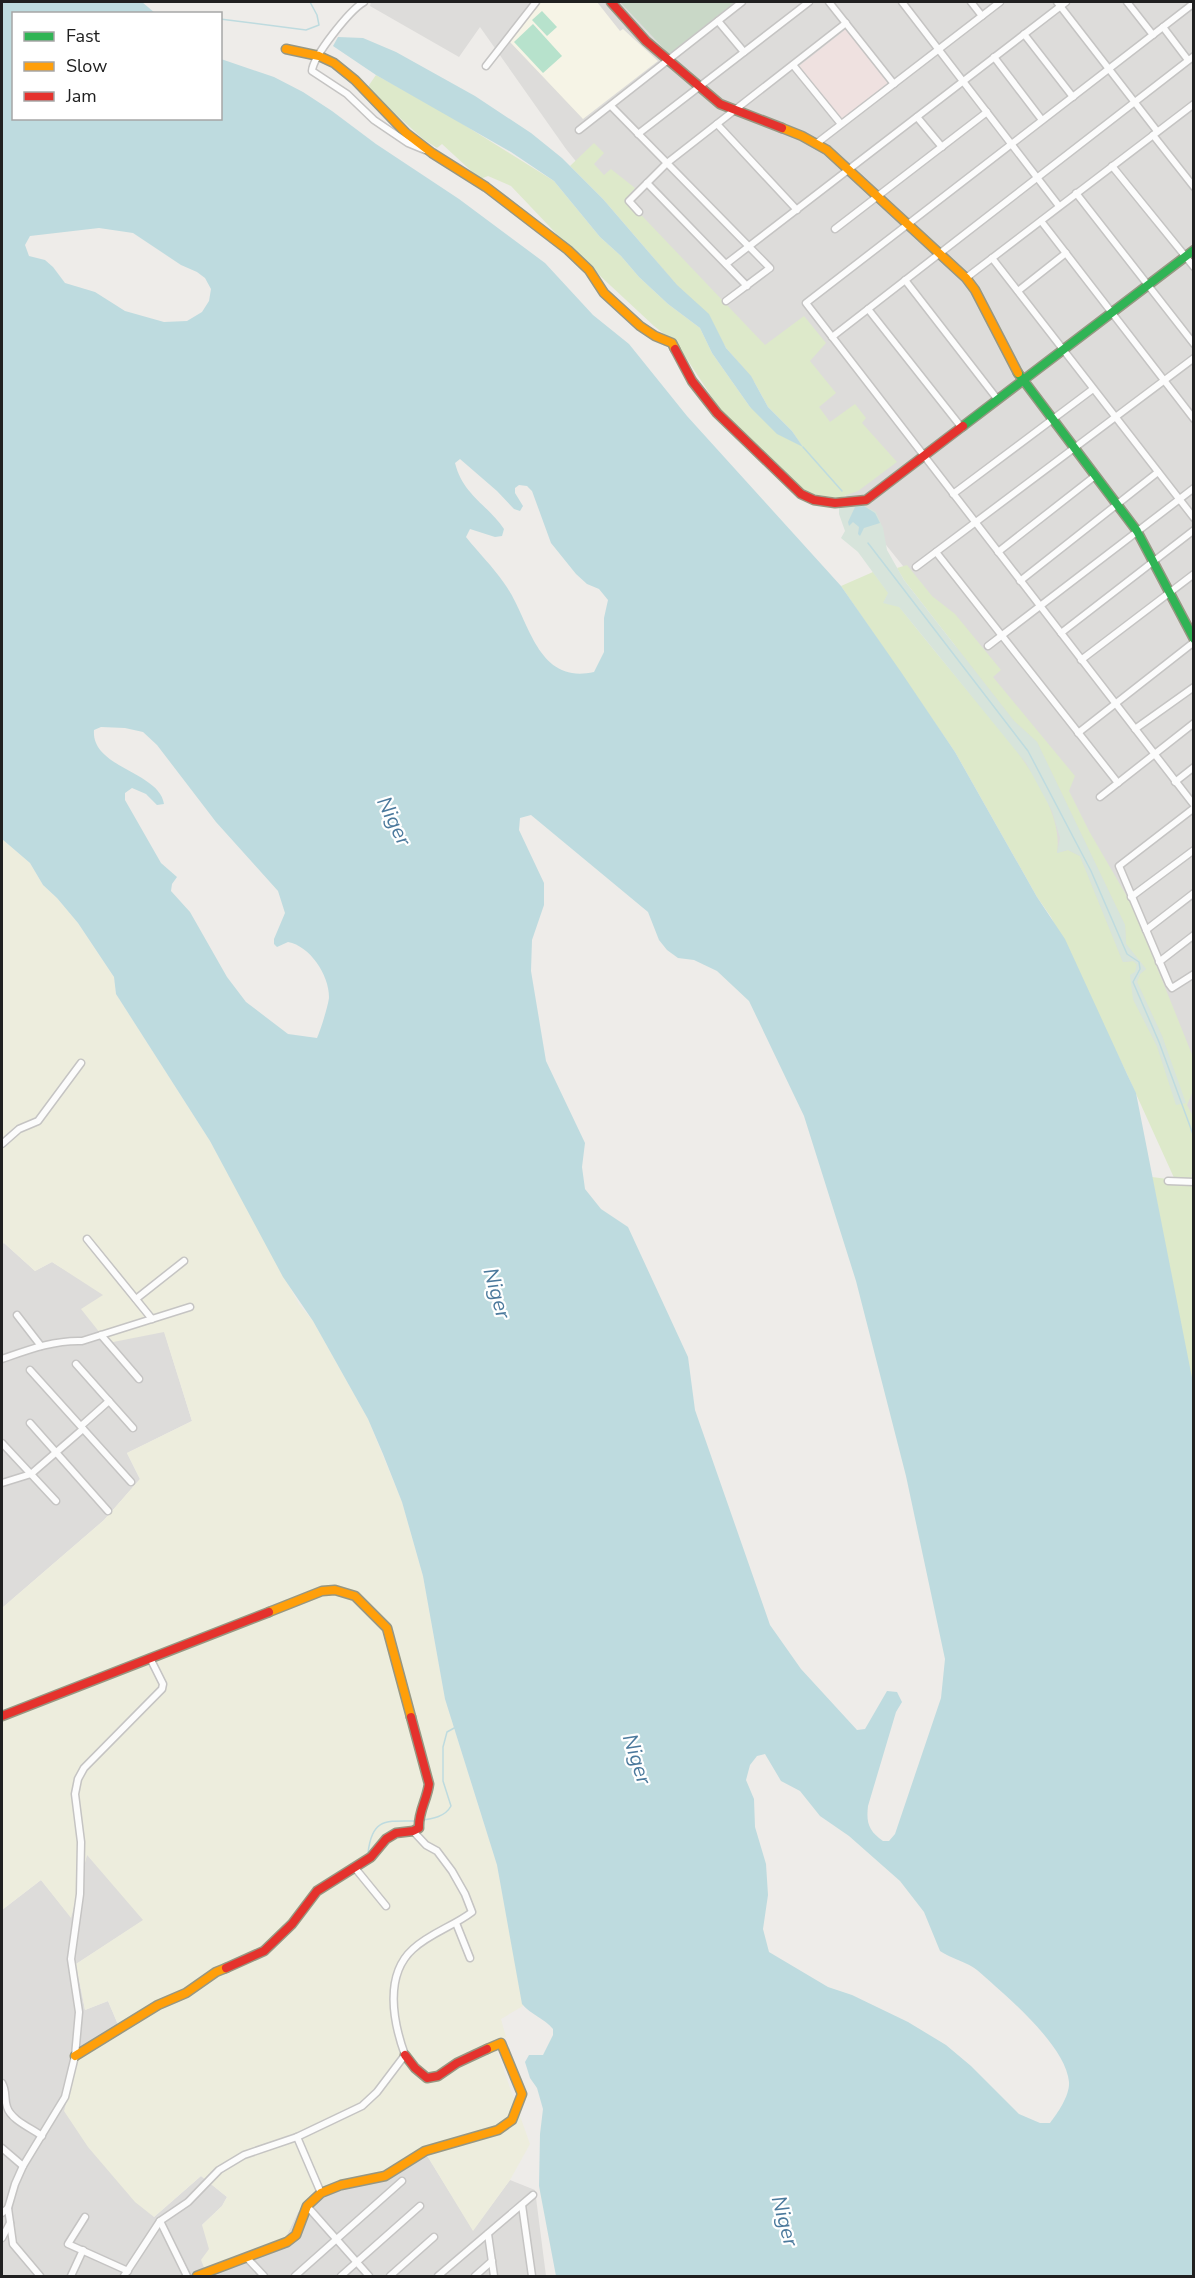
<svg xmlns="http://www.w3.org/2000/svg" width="1195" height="2278" viewBox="0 0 1195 2278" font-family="'Nunito Sans',sans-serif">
	<rect width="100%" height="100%" fill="#eeece9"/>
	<g fill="#dddcda">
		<polygon points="371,2 1193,2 1193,1182 941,613 566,149 480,27 459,57 370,6"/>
		<polygon points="4,1243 35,1271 52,1262 164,1331 192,1421 127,1453 140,1479 104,1520 2,1608 2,1244"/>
		<polygon points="87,1854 144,1920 76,1964 85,2010 108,2001 122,2034 92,2049 154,2217 201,2176 227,2197 222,2206 202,2225 284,2241 298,2212 316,2197 423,2149 473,2230 510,2180 535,2190 546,2276 2,2276 2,1910 41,1880 71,1917"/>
	</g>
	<polygon fill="#efe1e0" points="846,29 888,83 841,120 799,66"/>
	<polygon fill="#f6f4e6" points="541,2 597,2 620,31 623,29 658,61 583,119 510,42"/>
	<polygon fill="#ededdd" points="2,839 30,863 43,885 57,898 78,923 114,977 116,994 210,1141 299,1304 313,1321 368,1419 402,1502 423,1576 445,1699 497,1865 523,2006 501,2019 506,2037 493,2040 530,2144 510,2180 473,2231 423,2149 373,2178 316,2197 298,2212 284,2241 205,2270 201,2260 209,2249 202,2225 222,2206 227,2197 201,2176 154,2217 135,2202 88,2147 64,2111 78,2059 122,2034 108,2001 85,2010 76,1964 143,1920 87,1855 71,1918 41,1880 2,1910 2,1608 104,1520 140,1479 127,1453 192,1421 164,1332 108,1343 81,1309 103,1295 52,1262 35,1271 4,1243 2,1244"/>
	<g fill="#dde9ca">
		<polygon points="376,75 445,113 554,181 600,237 621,256 639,277 668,304 700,328 712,353 750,407 802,446 792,431 768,407 751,376 726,348 708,314 677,285 603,199 570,166 594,143 604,153 594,164 604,175 611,169 635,188 626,199 765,345 804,316 826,343 810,361 836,393 819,407 830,422 855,404 866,418 862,423 897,462 858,491 839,498 805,493 721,411 677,344 654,326 568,246 511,186 488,176 480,179 442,144 437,148 423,139 367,88"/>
		<path d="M907,565l25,31 23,18 46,56 -8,7 82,99 -6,15 20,40 43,74 61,152v34l-6,14 7,13v53l-3,4 3,7 -1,206 -41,-211 23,3 -48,-106 -76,-157 -14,-20 -82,-145 -114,-166 32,-14c27,37 56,72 85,107 34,42 108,118 99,174l11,-3 12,6 43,106 10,-1 4,3 -4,35 24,47 19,58 9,-1 -23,-67 -25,-54 3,-8 6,-5 -20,-25 -1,-19 -88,-183 -23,-21 -110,-141 -7,-12z"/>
	</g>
	<polygon fill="#d7e4db" points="858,502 876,512 883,528 887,550 904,580 1014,721 1037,742 1125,925 1126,944 1146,969 1140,974 1137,982 1162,1036 1186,1103 1176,1105 1157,1046 1133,999 1130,975 1135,972 1137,964 1133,961 1123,962 1080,856 1068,850 1057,853 1060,838 1052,811 1026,763 899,607 883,603 888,593 858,552 841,538 845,531 839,514 839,506"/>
	<polygon fill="#c9d8c7" points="620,2 735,2 669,54"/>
	<g fill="#b7e2cc">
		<polygon points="542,11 557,27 547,36 532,20"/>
		<polygon points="533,24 562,56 543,73 514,42"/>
	</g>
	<g fill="#bedbdf" fill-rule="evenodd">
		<path d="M2,2h140l13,11 -141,1v104h206l1,-59 53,18 29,15 29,19 44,33 83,55 86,64 48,52 36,29 58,72 154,170 60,86 54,80 82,145 28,42 62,135 9,19 58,295 -1,888h-637l-17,-90 1,-52 3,-25 -6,-21 -7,-10 -5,-16 4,-7h14l10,-20v-6c-9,-11 -22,-14 -31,-25l-25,-139 -52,-166 -22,-123 -21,-74 -19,-48 -15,-35 -55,-98 -30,-44 -73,-136 -94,-147 -2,-17 -36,-54 -21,-25 -14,-13 -13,-22 -28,-24zM99,228l34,5 48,32 16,7 8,6 6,11 -2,12 -7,11 -15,9 -23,1 -39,-11 -30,-19 -30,-9 -12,-16 -8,-7 -16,-4 -4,-11 5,-9zM460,459l37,32 17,18 6,2 3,-5 -8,-13v-5l4,-3 8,1 5,5 19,52 25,31 11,10 12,5 9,11 -4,18v34l-10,20c-59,13 -64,-54 -90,-89 -11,-16 -26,-31 -38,-46l4,-8 25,8 7,-1 2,-7c-17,-25 -41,-34 -49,-66zM101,727l24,1 18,4 14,13 59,77 62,69 7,22 -11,26v5l3,3 11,-5c22,4 41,33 41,55 0,6 -9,35 -12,41l-29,-4 -42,-32 -19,-25 -37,-65 -19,-21 1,-7 5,-7 -16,-14 -36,-63v-7l7,-5 14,6 11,11 7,-1c-4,-32 -73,-36 -70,-74zM531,815l117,97 11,28 8,10 11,8 16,2 23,11 32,30 55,115 52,165 50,195 39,183 -4,39 -46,136 -6,7h-6c-14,-10 -17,-18 -15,-35l28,-94 6,-10 -5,-10 -10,-1 -22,38 -8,1 -56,-61 -31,-44 -75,-215 -7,-53 -60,-130 -27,-18 -16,-20 -3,-22 3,-24 -39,-82 -15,-90 1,-31 12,-35v-22l-25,-53 1,-12zM765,1754l16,27 19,10 20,25 29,20 51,45 24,31 16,39c10,7 29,12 37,19 27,24 89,75 92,112 1,13 -11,31 -19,41h-10l-21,-9 -48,-48 -25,-21 -38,-23 -56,-27 -24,-8 -59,-35 -6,-23 5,-34 -2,-31 -11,-37 -1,-28 -8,-19 4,-15 7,-9z"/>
		<polygon points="338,37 363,38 396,52 475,96 531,133 562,158 603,199 677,285 709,314 726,348 751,376 768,407 792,431 803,447 777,434 750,407 712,353 700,328 668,304 639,277 621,256 600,237 554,181 511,152 376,75 333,46"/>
		<polygon points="864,506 875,513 880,523 864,528 860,536 858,534 859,527 853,522 849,526 848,522 855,507"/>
	</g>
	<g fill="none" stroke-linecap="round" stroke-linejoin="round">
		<g stroke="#bedbdf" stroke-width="1.5">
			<polyline points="220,19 306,30 319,25 317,15 310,2"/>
			<polyline points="803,447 842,491"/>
			<polyline points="868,543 1028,751 1091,871 1127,954 1139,962 1140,969 1133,982 1159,1042 1194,1137"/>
			<path d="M421,1820c11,-1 24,-3 30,-14l-8,-25v-34l4,-15 9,-5"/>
			<path d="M368,1853c4,-35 17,-32 48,-32"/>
		</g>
		<g stroke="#c5c4c3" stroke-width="9">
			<g id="street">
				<path d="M364,2c-14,8 -51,54 -52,69l35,23 27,26 34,23 17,7"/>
				<polyline points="829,2 894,84"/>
				<polyline points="902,2 1059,206"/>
				<polyline points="971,2 982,16"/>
				<polyline points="1057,2 1157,131"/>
				<polyline points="1127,2 1153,35"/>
				<polyline points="1194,3 806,303 1194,805"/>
				<polyline points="718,21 744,52"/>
				<polyline points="1163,27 1188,60"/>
				<polyline points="1024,34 1073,97"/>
				<polyline points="994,57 1042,120"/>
				<polyline points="793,65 841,124"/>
				<polyline points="486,66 536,2"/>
				<polyline points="611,106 770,268 726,301"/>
				<polyline points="917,117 942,147"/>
				<polyline points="717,124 797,210"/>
				<polyline points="579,130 742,2"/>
				<polyline points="638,134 809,2"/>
				<polyline points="1153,135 1194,187"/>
				<polyline points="817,143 1000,2"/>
				<polyline points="1112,166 1194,267"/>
				<polyline points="647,183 747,286"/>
				<polyline points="1076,193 1194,344"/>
				<polyline points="639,212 629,201 667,163 846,23"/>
				<polyline points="1041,221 1194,419"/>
				<polyline points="835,229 987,112"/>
				<polyline points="992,258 1194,518"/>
				<polyline points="726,264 1066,2"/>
				<polyline points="966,278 1194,104"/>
				<polyline points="905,280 998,400"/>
				<polyline points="1018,291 1066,253"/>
				<polyline points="868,309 962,428"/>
				<polyline points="832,337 1194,56"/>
				<polyline points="953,494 1093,389"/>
				<polyline points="936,552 1118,783"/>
				<polyline points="998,552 1095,476"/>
				<polyline points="916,567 1194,358"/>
				<polyline points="1020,581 1158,472"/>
				<polyline points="1061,633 1194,530"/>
				<polyline points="988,646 1194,488"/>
				<polyline points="1081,660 1194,574"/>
				<polyline points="1135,729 1194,687"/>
				<polyline points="1078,733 1194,642"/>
				<polyline points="1175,782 1194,767"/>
				<polyline points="1100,797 1194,723"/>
				<polyline points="1194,808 1119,866 1169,984 1172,988 1194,974"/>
				<polyline points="1131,897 1194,850"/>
				<polyline points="1146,930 1194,893"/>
				<polyline points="1159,962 1194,935"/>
				<polyline points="2,1144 19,1129 38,1121 81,1063"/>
				<polyline points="1168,1181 1194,1182"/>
				<polyline points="87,1239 152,1319"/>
				<polyline points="136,1299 184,1261"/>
				<polyline points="17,1315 41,1346"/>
				<polyline points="101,1335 139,1379"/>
				<path d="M2,1359c26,-9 52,-19 80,-18l108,-34"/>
				<polyline points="76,1364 133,1428"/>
				<polyline points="30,1370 131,1482"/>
				<polyline points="30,1423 108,1511"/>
				<polyline points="81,1426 109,1401"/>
				<polyline points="2,1443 56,1501"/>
				<polyline points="2,1483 31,1474 83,1429"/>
				<polyline points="355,1868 386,1906"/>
				<polyline points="456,1923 470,1958"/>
				<path d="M2,2083c5,9 2,15 5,24 4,13 24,21 35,29"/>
				<polyline points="297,2137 321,2193"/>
				<polyline points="2,2148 23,2166"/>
				<polyline points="522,2205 532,2276"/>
				<polyline points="307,2206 369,2276"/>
				<polyline points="8,2208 13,2244 40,2276"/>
				<polyline points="2,2213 8,2208 15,2184 23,2166 65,2097 75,2056 79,2012 71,1959 80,1894 81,1842 75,1794 78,1779 84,1768 162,1689 163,1684 150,1658"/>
				<polyline points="85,2217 68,2244 128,2271"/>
				<polyline points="160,2221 187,2276"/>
				<polyline points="488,2234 494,2276"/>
				<polyline points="2,2238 10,2223"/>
				<polyline points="247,2258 264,2276"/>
				<polyline points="71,2276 83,2250"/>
				<path d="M124,2276l36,-55 28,-19 31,-32 25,-15 53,-18 65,-31 15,-14 28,-37c-12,-33 -21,-80 8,-106 17,-16 41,-23 59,-37l-7,-18 -13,-23 -15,-20 -11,-6 -13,-14"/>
				<polyline points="295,2276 402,2181"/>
				<polyline points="341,2276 420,2206"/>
				<polyline points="390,2276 434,2237"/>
				<polyline points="438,2276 533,2195"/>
				<polyline points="475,2276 492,2261"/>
			</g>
		</g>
		<g stroke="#979782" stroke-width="11">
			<g id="fast">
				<polyline points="1018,373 1137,531 1194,639"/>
				<polyline points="963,426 1194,250"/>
			</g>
		</g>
		<g stroke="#979782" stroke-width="11">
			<g id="slow">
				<polyline points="286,49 319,56 334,63 355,80 406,133 432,153 486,187 568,250 589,270 604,293 640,326 655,336 672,343 675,349"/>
				<polyline points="782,128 802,136 827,150 966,278 975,290 1018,373"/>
				<polyline points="269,1612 322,1591 335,1590 355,1596 387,1628 411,1717"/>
				<polyline points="75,2056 158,2005 186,1993 216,1972 226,1968"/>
				<polyline points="197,2276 287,2242 296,2235 307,2206 321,2193 341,2185 385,2176 425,2151 498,2130 512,2120 522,2094 501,2043 487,2049"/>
			</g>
		</g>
		<g stroke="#979782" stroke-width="11">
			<g id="jam">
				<polyline points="611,2 646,41 720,104 782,128"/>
				<polyline points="675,349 692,381 717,413 801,494 814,500 835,503 866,500 963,426"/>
				<polyline points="2,1716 269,1612"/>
				<path d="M226,1968l38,-17 28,-27 25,-33 54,-34 15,-18 10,-6 17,-2 6,-3c-1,-16 8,-28 10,-44l-18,-67"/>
				<polyline points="405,2055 415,2068 427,2078 438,2076 457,2063 487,2049"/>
			</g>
		</g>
		<use href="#street" stroke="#fcfcfc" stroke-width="6"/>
		<use href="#fast" stroke="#30b455" stroke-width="8"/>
		<use href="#slow" stroke="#ff9f0a" stroke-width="8"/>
		<use href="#jam" stroke="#e5322d" stroke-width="8"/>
	</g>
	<g text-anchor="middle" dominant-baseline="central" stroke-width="4.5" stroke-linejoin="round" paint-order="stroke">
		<g font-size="21" font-style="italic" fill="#4b799c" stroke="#fff">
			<text transform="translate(394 821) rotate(64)">Niger</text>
			<text transform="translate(497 1293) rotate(74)">Niger</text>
			<text transform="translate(637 1759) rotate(72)">Niger</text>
			<text transform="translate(785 2221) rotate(75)">Niger</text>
		</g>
	</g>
	<rect width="1195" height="2278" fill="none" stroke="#202020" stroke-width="6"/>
	<rect x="12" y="12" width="210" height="108" fill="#ffffff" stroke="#a6a6a6" stroke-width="1.5"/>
	<rect x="24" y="32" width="30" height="9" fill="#30b455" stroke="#a6a6a6" stroke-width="1.5"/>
	<text x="66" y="42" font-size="18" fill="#202020">Fast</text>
	<rect x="24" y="62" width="30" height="9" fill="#ff9f0a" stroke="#a6a6a6" stroke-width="1.5"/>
	<text x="66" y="72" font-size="18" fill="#202020">Slow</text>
	<rect x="24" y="92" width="30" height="9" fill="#e5322d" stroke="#a6a6a6" stroke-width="1.5"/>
	<text x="66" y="102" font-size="18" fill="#202020">Jam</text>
</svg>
